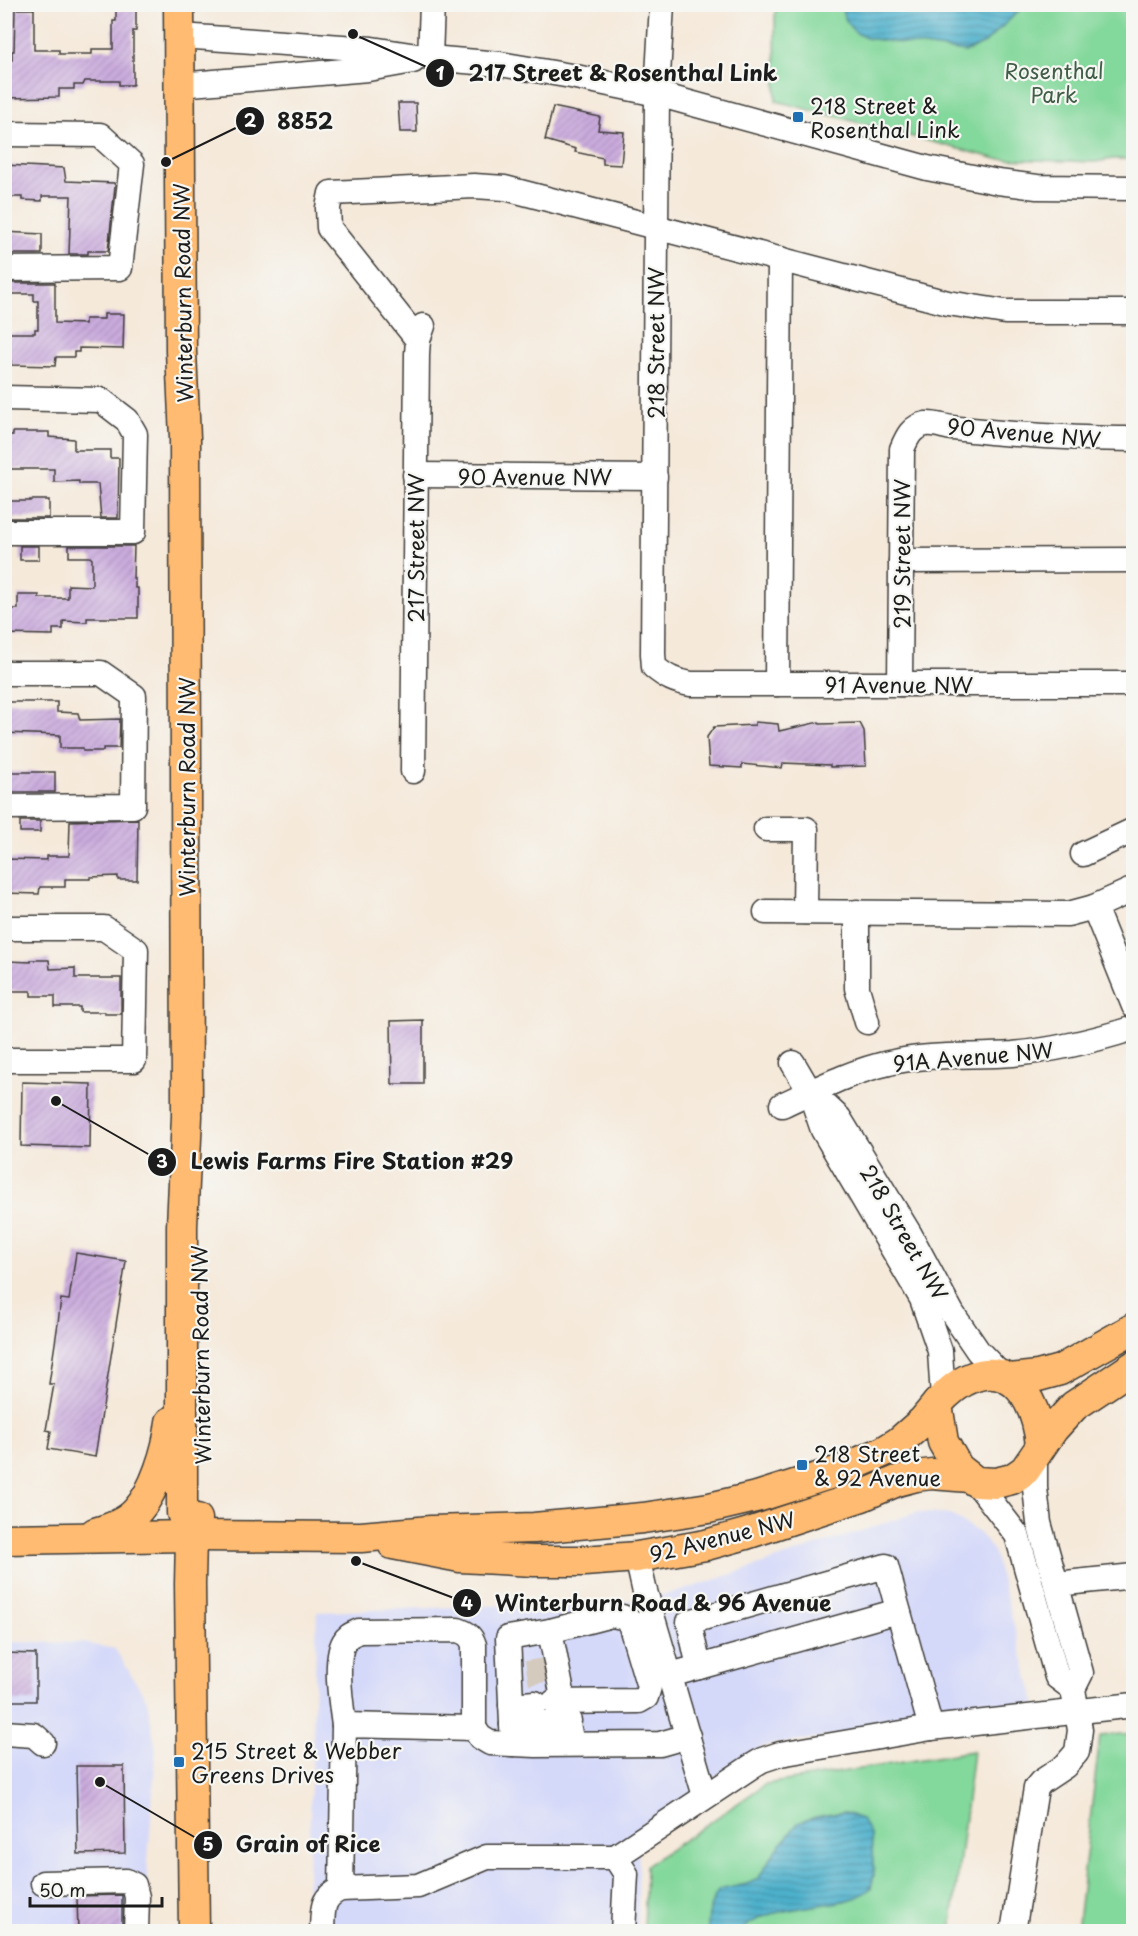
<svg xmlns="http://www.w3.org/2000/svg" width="1138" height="1936" viewBox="0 0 1138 1936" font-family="'Playpen Sans',sans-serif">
	<defs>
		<pattern id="water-rules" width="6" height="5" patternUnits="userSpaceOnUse" patternTransform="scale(1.5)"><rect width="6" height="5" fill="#4db1cc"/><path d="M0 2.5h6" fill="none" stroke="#3f8fa5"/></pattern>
		<pattern id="building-hatch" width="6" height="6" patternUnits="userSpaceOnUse" patternTransform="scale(1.5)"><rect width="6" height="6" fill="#caabdd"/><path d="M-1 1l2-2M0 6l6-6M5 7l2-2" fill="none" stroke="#ad93bd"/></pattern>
	</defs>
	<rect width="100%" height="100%" fill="#f6f6f2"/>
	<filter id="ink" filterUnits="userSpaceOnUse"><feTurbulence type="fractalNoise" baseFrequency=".0167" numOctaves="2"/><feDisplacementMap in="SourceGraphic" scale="12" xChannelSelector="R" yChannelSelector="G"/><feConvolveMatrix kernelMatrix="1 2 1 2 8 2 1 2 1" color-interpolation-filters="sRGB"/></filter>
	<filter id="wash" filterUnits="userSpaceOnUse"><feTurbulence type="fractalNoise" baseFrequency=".008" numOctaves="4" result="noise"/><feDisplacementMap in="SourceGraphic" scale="24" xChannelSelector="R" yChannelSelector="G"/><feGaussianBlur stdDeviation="1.35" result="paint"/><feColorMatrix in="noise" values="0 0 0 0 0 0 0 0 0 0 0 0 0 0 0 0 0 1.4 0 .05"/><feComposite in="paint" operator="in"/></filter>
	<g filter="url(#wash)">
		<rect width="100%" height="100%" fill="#f5e9da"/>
		<g fill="#d4d8f9">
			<polygon points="918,1512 951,1515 979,1533 993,1550 1036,1704 763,1746 639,1827 638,1931 306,1932 317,1612 627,1601 678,1592"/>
			<polygon points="5,1642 83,1643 115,1649 147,1700 156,1750 147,1875 149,1931 5,1932"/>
		</g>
		<g fill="#83d89b" stroke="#507a5c" stroke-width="1.5">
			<polygon points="776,5 1133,5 1133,159 1113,159 1095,162 997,159 776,101 775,18"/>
			<polygon points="1133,1733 1133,1931 1077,1931 1100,1736"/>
			<polygon points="973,1751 951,1931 644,1932 646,1866 766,1784"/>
		</g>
		<g fill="url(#water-rules)" stroke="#346674" stroke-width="1.5">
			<path d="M840,5v-1l185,1 -40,38 -20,9 -99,-14c-17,-7 -20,-16 -26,-33z"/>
			<path d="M843,1812l19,7 9,17 3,38 -3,14c-5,4 -11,8 -16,10 -30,10 -93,8 -113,33h-34c0,-16 1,-27 11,-41l28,-6 11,-5 17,-27 23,-29 18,-6z"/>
		</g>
		<g id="blocks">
			<g fill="url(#building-hatch)">
				<polygon points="15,9 34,9 34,50 59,50 59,54 92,54 92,49 113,49 113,21 116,21 116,10 136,9 136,31 133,31 133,85 119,85 119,81 85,81 83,85 74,85 74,89 59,89 59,97 4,98 4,60 12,60 12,51 14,51"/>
				<polygon points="398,103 416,103 417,132 400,132"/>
				<polygon points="553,107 600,117 598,130 624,132 621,165 603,164 603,158 575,152 576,149 545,140"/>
				<polygon points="4,165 64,168 66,181 114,183 115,186 108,251 88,251 88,254 69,254 71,196 42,196 42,201 22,200 22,197 4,197"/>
				<polygon points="4,232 42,234 42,254 4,254"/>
				<polygon points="10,283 55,283 55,323 85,324 85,319 104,319 104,314 124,314 123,349 79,348 79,352 74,352 74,357 56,357 55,366 11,365 11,361 4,361 4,333 35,333 35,329 38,329 38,301 34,301 34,294 10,294"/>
				<polygon points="13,432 49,432 49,437 74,439 74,450 110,450 110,458 119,458 118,518 101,518 98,484 79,484 79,481 54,482 54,469 5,469 5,435 13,435"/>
				<polygon points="30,500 49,500 49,518 4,518 4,501 30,501"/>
				<rect x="20" y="546" width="19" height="14"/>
				<polygon points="69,546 134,546 133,578 135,578 135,588 138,588 138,618 87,618 87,622 63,621 63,629 53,629 53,635 4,634 4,609 18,609 18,595 39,595 39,598 68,598 68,585 92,586 92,559 90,557 69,557"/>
				<polygon points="4,702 57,702 57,712 78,713 80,720 120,719 119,748 103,748 103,751 83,751 83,748 60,748 60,735 4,733"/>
				<polygon points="755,722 778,724 779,731 819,722 820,724 860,723 864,731 866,766 830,767 830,765 783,763 782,768 742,764 742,768 709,766 707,737 714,727 755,725"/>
				<rect x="4" y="772" width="51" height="20"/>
				<polygon points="138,819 137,880 118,880 118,876 90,877 90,879 65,879 65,887 40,887 39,894 4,893 4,859 47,860 47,856 69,856 70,821"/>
				<rect x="20" y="821" width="20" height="11"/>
				<polygon points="31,960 49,960 50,969 75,968 75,978 121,978 121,1014 105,1014 105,1012 80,1012 80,1007 55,1007 55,996 31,996 31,991 7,991 7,961 31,962"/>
				<polygon points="423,1020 423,1084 392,1084 391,1021"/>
				<polygon points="22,1082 91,1084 90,1148 21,1146"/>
				<polygon points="76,1253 126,1261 95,1457 48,1449 51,1431 46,1430 54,1384 49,1384 58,1323 61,1299 69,1300"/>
				<polygon points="4,1653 36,1654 36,1701 4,1701"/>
				<polygon points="76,1766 124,1766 125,1853 78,1854"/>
				<polygon points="122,1895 122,1932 78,1932 77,1896"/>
			</g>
		</g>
	</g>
	<g filter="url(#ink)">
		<use href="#blocks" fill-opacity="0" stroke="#3d3b38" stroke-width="1.5"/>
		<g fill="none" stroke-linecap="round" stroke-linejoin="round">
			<polyline stroke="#d4cabe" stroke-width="24" stroke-dasharray="24 12" stroke-linecap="butt" points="527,1673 545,1670"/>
			<g stroke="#3d3b38" stroke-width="27">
				<g id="minor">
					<path d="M662,4l-5,90 -4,560 1,13c12,10 22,15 37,17h443"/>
					<polyline points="180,36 372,49 430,58 500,64 571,76 657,94 927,168 998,182 1037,187 1134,188"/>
					<polyline points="430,58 432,4"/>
					<polyline points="179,85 368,69 413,61"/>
					<polyline points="4,134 100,135 132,164 120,268 4,269"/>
					<polyline points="418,340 329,228 328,208 331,193 474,186 505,188 948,303 1005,312 1134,312"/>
					<polyline points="4,398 101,400 127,420 135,434 133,532 4,532"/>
					<polyline points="415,475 655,477"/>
					<polyline points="901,561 1134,560"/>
					<polyline points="4,673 101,673 134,696 133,806 4,807"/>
					<polyline points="777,684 780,259"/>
					<path d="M900,684l2,-235c5,-12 10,-23 24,-25 9,-1 18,3 27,4 12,2 25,2 37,4 48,4 95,7 144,7"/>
					<polyline points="413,771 417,354 418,340 423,326"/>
					<polyline points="766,829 806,829 805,912"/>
					<polyline points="1083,854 1134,830"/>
					<polyline points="1094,907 1134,889"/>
					<polyline points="766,912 1068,914 1094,907 1134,1006"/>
					<polyline points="857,912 857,988 867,1022"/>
					<polyline points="4,928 104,928 136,950 134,1060 4,1060"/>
					<polyline points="793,1063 810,1092 823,1130 922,1299 940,1351 943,1398"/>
					<polyline points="812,1093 839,1118 909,1233 952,1313 978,1351 999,1373"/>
					<path d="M782,1105c35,-16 70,-34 107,-42 41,-10 82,-6 124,-9 42,-4 80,-13 121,-26"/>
					<polyline points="976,1482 1017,1535 1057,1677 1073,1689"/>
					<polyline points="637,1557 644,1588 705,1796"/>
					<polyline points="1056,1584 1134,1576"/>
					<polyline points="550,1631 612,1615 622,1617 629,1620 649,1687 646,1697 639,1701 554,1702"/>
					<polyline points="699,1667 898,1611"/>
					<polyline points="670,1675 699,1667 689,1622 886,1566 931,1728"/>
					<polyline points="511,1705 535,1703"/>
					<path d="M344,1725c-3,-21 -10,-65 0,-83 4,-7 9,-8 15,-11l99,-1c9,3 13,6 16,15v83"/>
					<polyline points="512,1725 569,1721"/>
					<polyline points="4,1733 34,1735 43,1743"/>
					<polyline points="513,1744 508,1638 550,1631 572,1744"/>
					<polyline points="615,1857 752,1766 762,1760 780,1754 931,1728 1134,1705"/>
					<polyline points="43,1883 126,1881 134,1885 137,1897 136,1932"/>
					<polyline points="341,1889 344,1725 474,1728 480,1737 490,1743 536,1745 660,1744 688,1736"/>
					<path d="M322,1932c1,-20 -2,-35 19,-43l77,-3 69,-29h128l11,17 -3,58"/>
					<polyline points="1013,1932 1036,1788 1041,1782 1065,1766 1077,1752 1080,1730 1073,1689 1081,1673 1039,1523 1035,1488 1035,1458"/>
				</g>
			</g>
			<g stroke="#3d3b38" stroke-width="33">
				<g id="major">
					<polyline points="179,4 181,351 185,438 187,1116 182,1226 182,1513 191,1536"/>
					<polyline points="1010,1379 1038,1376 1060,1370 1134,1328"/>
					<path d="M1041,1445c-7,-69 -53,-98 -104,-41l6,38 15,26 18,14 20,1 16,-4 13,-9 28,-41 21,-23 60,-40"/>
					<path d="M95,1533c15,-4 30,-9 41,-21 19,-20 32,-63 35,-90"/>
					<polyline points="4,1539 191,1536 361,1537 431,1531 534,1528 643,1518 709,1508 760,1496 839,1471 883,1452 899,1442 923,1421 937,1404"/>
					<polyline points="393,1544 460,1557 534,1561 584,1561 637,1557 706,1545 746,1534 862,1496 897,1481 916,1476 932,1474 969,1477"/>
					<polyline points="194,1932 190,1584 191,1536 197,1519"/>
				</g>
			</g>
			<use href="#minor" stroke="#fff" stroke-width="24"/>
			<use href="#major" stroke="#ffbb71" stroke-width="30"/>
		</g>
	</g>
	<g fill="#1f6fb2" stroke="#f6f6f2" stroke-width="2">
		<rect x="792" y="111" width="12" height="12" rx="3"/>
		<rect x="796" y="1459" width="12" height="12" rx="3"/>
		<rect x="173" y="1756" width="12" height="12" rx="3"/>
	</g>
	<g text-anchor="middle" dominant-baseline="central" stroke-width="4.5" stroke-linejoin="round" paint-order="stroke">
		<g font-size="21" fill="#405e48" stroke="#f6f6f2">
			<text x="1054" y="70">Rosenthal<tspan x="1054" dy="24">Park</tspan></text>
		</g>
		<g font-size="21" fill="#1c1c1c" stroke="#f6f6f2" text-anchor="start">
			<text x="810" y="105">218 Street &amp;<tspan x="810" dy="24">Rosenthal Link</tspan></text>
			<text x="814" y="1453">218 Street<tspan x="814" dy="24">&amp; 92 Avenue</tspan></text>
			<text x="191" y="1750">215 Street &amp; Webber<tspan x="191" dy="24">Greens Drives</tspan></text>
		</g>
		<g font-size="21" fill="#1c1c1c" stroke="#f6f6f2">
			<text transform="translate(182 293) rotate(-91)">Winterburn Road NW</text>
			<text transform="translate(655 343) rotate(-90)">218 Street NW</text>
			<text transform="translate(1024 432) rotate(5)">90 Avenue NW</text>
			<text x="535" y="476">90 Avenue NW</text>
			<text transform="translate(415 548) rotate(-90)">217 Street NW</text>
			<text transform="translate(901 554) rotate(-90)">219 Street NW</text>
			<text x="899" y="684">91 Avenue NW</text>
			<text transform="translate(186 787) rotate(-90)">Winterburn Road NW</text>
			<text transform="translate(973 1056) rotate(-5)">91A Avenue NW</text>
			<text transform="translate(905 1232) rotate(60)">218 Street NW</text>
			<text transform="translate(200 1355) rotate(-91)">Winterburn Road NW</text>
			<text transform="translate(722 1536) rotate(-14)">92 Avenue NW</text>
		</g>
	</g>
	<path fill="none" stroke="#1c1c1c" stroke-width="2" d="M353 34L440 73M166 162L250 121M56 1101L162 1162M356 1561L467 1603M100 1782L208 1845"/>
	<g fill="#1c1c1c" stroke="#f6f6f2" stroke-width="2">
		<circle cx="353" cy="34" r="6"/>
		<circle cx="166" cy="162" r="6"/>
		<circle cx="56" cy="1101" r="6"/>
		<circle cx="356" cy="1561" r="6"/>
		<circle cx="100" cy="1782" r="6"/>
		<circle cx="440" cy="73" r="15"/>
		<circle cx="250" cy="121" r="15"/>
		<circle cx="162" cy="1162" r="15"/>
		<circle cx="467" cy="1603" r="15"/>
		<circle cx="208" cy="1845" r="15"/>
	</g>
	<g font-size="18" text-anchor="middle" font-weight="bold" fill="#fff">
		<text x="440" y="80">1</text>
		<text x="250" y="127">2</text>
		<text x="162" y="1168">3</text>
		<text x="467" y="1610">4</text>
		<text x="208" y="1851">5</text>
	</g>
	<g font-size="22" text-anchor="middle" font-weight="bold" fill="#1c1c1c" stroke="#f6f6f2" stroke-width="4.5" stroke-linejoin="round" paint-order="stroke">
		<text x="623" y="81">217 Street &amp; Rosenthal Link</text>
		<text x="305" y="129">8852</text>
		<text x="352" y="1169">Lewis Farms Fire Station #29</text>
		<text x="663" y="1611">Winterburn Road &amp; 96 Avenue</text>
		<text x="308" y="1852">Grain of Rice</text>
	</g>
	<rect width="1138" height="1936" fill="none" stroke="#f6f6f2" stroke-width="24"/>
	<path d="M30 1897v9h132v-9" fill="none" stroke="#1c1c1c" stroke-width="3"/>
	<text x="39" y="1897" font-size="18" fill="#1c1c1c" stroke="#f6f6f2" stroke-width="4.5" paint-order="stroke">50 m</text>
</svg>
